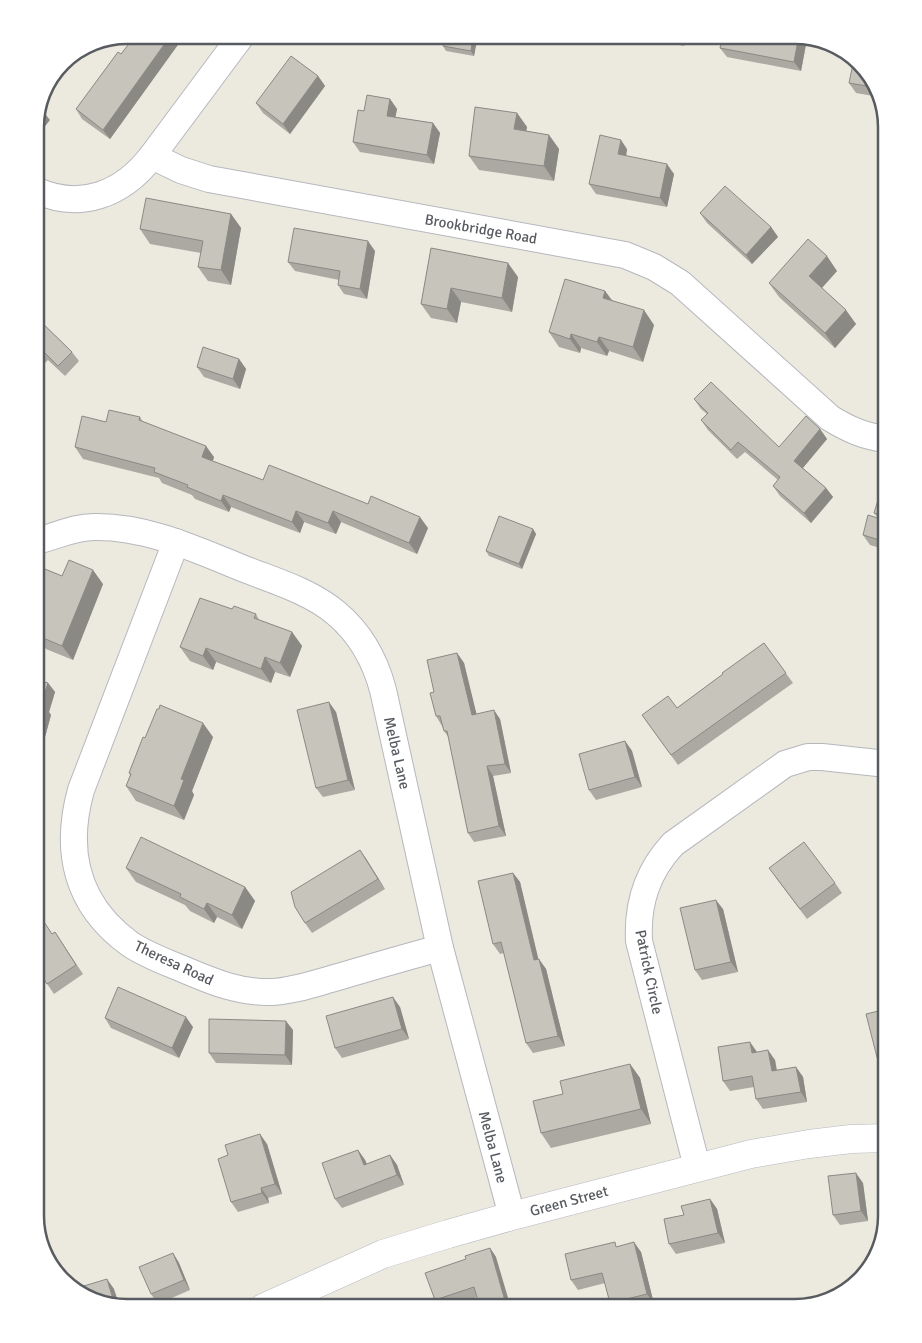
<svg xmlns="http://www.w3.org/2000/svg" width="922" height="1343" viewBox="0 0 922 1343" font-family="Signika,sans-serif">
	<rect width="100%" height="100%" fill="#ece9df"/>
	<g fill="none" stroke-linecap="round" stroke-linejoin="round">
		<g stroke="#b5b8bd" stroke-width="28">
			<g id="street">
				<polyline points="152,156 242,35"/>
				<path d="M35,190c46,21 88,4 117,-34l29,14 28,9 416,76 29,12 26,16 150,135c18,11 35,19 57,21"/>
				<path d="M35,541c20,-4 38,-14 59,-14 54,-1 105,24 153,43 31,12 64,22 89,43 24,20 39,47 47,77l57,258 72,268"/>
				<path d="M176,542l-95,248c-17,61 -5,115 49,154 16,11 36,18 55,26 28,12 55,23 87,22 22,-1 44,-9 66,-15 34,-10 68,-20 102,-29"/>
				<path d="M697,1167l-58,-226c-2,-38 8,-69 34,-97l112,-80 23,-7h14l65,7"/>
			</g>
		</g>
		<g stroke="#b5b9bf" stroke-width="29">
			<polyline id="secondary" points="263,1308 383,1254 448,1234 512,1216 751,1154 809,1144 851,1139 887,1138"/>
		</g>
		<use href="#street" stroke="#fff" stroke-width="26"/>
		<use href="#secondary" stroke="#fff" stroke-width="28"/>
	</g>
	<g fill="#aba9a2">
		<polygon points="136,35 185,35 110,139 82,119 76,109 121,54"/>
		<polygon points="445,35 477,35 474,56 446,51 443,46"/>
		<polygon points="629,35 686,35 684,46"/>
		<polygon points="801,35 806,37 807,39 801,71 727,57 720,48"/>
		<polygon points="318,76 325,86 290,134 263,113 256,103"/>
		<polygon points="875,81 879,97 856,93 849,83"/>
		<polygon points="390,99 397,109 395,117 433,123 440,133 434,164 360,152 353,142 364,111"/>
		<polygon points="517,113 527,127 526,131 549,135 559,149 554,181 479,170 469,156"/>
		<polygon points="627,149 626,156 674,174 667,207 596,194 589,184"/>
		<polygon points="700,213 771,227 778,237 752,264 707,223"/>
		<polygon points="231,214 241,228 231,285 208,281 198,267 201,253 150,244 140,229"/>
		<polygon points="431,248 518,277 512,312 461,302 457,323 431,318 421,304"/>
		<polygon points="375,251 367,299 344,294 338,285 339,280 295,271 288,262"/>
		<polygon points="837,271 822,288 856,324 835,348 779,297 769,283"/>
		<polygon points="605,291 612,300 654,325 643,362 609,351 607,356 581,348 580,353 559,347 549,332"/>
		<polygon points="35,316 72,352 79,361 65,376 48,360 35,373"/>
		<polygon points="239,359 246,369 240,389 204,377 197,367"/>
		<polygon points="694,399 779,447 820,429 827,439 803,468 826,488 833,497 811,523 780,496 773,486 778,480 745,452 737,459 708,430 701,420 707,414 701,409"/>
		<polygon points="140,417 143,422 214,457 213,461 263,480 428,528 417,554 341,522 336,534 304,522 300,533 231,507 229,512 195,499 192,495 162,483 159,478 83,459 75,447 106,422"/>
		<polygon points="887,485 887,550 870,545 863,535 878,518 874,513"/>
		<polygon points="533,529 536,534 522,569 489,556 486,551"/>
		<polygon points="35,565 62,576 103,584 73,660 46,649 37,636 35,635"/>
		<polygon points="232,609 256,614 259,620 292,632 302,646 290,677 275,672 271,683 216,662 213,670 190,661 180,647"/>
		<polygon points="764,643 793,683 678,765 642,715 677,708 723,674"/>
		<polygon points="457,653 464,663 476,714 500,719 511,773 493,776 506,836 474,842 468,833 449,738 444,731 442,726 436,716 434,692"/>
		<polygon points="35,679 48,683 55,692 49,712 51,715 45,737 42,737 35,762"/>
		<polygon points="336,712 355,790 323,797 316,788"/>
		<polygon points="213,737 192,791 194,795 184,820 136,801 126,786 130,775 129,773 145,738"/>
		<polygon points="625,741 632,751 642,787 596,800 589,790"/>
		<polygon points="360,850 385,889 312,933 305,923"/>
		<polygon points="126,868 245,887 255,901 242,929 217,917 214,923 190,911 185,905 136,882"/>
		<polygon points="513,873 520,882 538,959 546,969 565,1046 533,1053 526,1043 504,953 500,954 493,944"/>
		<polygon points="776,878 835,883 842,893 807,919"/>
		<polygon points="723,909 738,972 702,980 695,970"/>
		<polygon points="55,932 83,974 54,994 35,966 52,934"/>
		<polygon points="400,1007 409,1039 342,1058 335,1048"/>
		<polygon points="887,1009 887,1079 886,1079 880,1069"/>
		<polygon points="105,1018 193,1027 179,1058 111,1028"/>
		<polygon points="293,1030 292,1065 216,1063 209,1053"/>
		<polygon points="757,1052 775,1060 777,1070 796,1067 803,1077 807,1102 763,1109 756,1099 754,1087 730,1091 723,1081"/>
		<polygon points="630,1064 640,1078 651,1124 551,1148 541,1133"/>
		<polygon points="267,1144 282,1194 268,1198 269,1203 238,1212 231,1202"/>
		<polygon points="358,1150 365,1160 367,1164 390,1155 397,1165 404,1185 342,1208 335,1199"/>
		<polygon points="863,1183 868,1221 840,1225 833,1215"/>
		<polygon points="710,1199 717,1209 725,1243 676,1254 669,1244 684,1215"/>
		<polygon points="618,1246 641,1252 654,1304 636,1308 613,1308 610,1303 605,1283 578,1290 571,1280"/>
		<polygon points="490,1248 496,1257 477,1297 444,1308 440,1308 435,1300"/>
		<polygon points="173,1253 179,1263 190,1290 158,1304 151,1294"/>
	</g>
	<g fill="#8b8984">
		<polygon points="171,35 185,35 110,139 103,130"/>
		<polygon points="473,35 478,36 474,56 471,51"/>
		<polygon points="677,35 686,35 684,46 677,36"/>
		<polygon points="799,35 806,37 807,39 801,71 794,62"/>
		<polygon points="318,76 325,86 290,134 283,124"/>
		<polygon points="874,81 875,81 879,96 873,87"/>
		<polygon points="390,99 397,109 394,125 387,116"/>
		<polygon points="517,113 527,127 524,144 514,129"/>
		<polygon points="46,115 50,120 35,139 35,130"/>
		<polygon points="433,123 440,133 434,164 427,155"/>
		<polygon points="549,135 559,149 554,181 544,166"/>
		<polygon points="621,140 627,149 625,164 618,154"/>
		<polygon points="667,164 674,174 667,207 660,198"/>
		<polygon points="231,214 241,228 231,285 221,270"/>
		<polygon points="771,227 778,237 752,264 746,255"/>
		<polygon points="368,241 375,251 367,299 360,289"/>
		<polygon points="827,256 837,271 819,291 809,276"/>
		<polygon points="508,263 518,277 512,312 502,298"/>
		<polygon points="451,288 461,302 457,323 447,309"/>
		<polygon points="605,291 615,305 603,298"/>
		<polygon points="644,310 654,325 643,362 633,347"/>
		<polygon points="846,310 856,324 835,348 825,333"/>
		<polygon points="571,334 581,348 580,353 570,339"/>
		<polygon points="599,337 609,351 607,356 597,342"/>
		<polygon points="239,359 246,369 240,389 233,379"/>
		<polygon points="820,429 827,439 801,470 794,461"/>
		<polygon points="206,446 214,457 210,468 202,457"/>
		<polygon points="826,488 833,497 811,523 804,513"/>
		<polygon points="223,495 231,507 229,512 221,501"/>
		<polygon points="296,511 304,522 300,533 292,522"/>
		<polygon points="333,511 341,522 336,534 328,523"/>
		<polygon points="420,517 428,528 417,554 409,543"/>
		<polygon points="887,525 887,547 883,541"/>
		<polygon points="533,529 536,534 522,569 519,564"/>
		<polygon points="93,570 103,584 73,660 62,646"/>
		<polygon points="292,632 302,646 290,677 280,663"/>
		<polygon points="206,648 216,662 213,670 203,656"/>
		<polygon points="457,653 464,663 479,724 472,715"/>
		<polygon points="265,657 275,672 271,683 261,669"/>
		<polygon points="48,683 55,692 49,712 51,715 45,737 38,727 41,704"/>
		<polygon points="329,702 336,712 355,790 348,780"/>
		<polygon points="494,710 500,719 511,773 505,764"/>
		<polygon points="203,723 213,737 192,791 194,795 184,820 174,806 181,779"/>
		<polygon points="35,727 42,737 35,762"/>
		<polygon points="625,741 632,751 642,787 635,777"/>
		<polygon points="487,766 493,776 506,836 499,826"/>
		<polygon points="360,850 367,860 385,889 378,879"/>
		<polygon points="513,873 520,882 541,970 534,960"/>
		<polygon points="245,887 255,901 242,929 232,915"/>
		<polygon points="716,900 723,909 738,972 731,962"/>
		<polygon points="207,903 217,917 214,923 204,909"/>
		<polygon points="539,959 546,969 565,1046 558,1036"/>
		<polygon points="393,997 400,1007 409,1039 402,1029"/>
		<polygon points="186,1017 193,1027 179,1058 172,1048"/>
		<polygon points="286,1021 293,1030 292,1065 285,1055"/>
		<polygon points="750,1042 757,1052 752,1053"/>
		<polygon points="768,1050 775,1060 778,1080 772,1071"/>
		<polygon points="630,1064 640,1078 651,1124 641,1109"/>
		<polygon points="796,1067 803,1077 807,1102 801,1092"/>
		<polygon points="260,1134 267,1144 282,1194 275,1184"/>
		<polygon points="358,1150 365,1160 371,1175 364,1165"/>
		<polygon points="390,1155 397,1165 404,1185 397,1175"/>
		<polygon points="856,1173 863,1183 868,1221 861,1211"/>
		<polygon points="261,1188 268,1198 269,1203 262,1193"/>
		<polygon points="710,1199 717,1209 725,1243 718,1233"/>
		<polygon points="634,1242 641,1252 654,1304 647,1294"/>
		<polygon points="490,1248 496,1257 511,1308 507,1308"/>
		<polygon points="173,1253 179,1263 190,1290 184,1280"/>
		<polygon points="107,1279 114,1289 120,1307 115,1306"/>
	</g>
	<g fill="#c7c4bc" stroke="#8b8984">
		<polygon points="136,35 171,35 103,130 76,109 118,52 121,54"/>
		<polygon points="445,35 473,35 471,51 443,46"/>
		<polygon points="723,35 799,35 794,62 720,48"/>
		<polygon points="291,56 318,76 283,124 256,103"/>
		<polygon points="854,59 874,81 873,87 849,83"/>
		<polygon points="367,95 390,99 387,116 433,123 427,155 353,142 358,110 364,111"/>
		<polygon points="475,107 517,113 514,129 549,135 544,166 469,156"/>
		<polygon points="40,110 46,115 35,130 35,121"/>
		<polygon points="600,135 621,140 618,154 667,164 660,198 589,184"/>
		<polygon points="725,186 771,227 746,255 700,213"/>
		<polygon points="146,198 231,214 221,270 198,267 203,241 140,229"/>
		<polygon points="294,228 368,241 360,289 338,285 340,271 288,262"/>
		<polygon points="808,239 827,256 809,276 846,310 825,333 769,283"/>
		<polygon points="431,248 508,263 502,298 451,288 447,309 421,304"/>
		<polygon points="565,279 605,291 603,298 644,310 633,347 599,337 597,342 571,334 570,339 549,332"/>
		<polygon points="35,316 72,352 58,366 42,350 35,356"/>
		<polygon points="203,347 239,359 233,379 197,367"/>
		<polygon points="711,382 779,447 806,416 820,429 794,461 826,488 804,513 773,486 780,477 738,442 731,450 701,420 708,413 694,399"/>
		<polygon points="109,410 140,417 139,420 206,446 202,457 263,480 269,465 368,504 371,496 420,517 409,543 333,511 328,523 296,511 292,522 223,495 221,501 187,487 188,485 154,472 155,468 75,447 82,416 106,422"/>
		<polygon points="883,484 887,485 887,517 874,513"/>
		<polygon points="868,515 887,521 887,525 883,541 863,535"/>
		<polygon points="499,516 533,529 519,564 486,551"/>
		<polygon points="69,560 93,570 62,646 36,635 40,627 35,625 35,565 62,576"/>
		<polygon points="200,598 232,609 234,606 256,614 254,618 292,632 280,663 265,657 261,669 206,648 203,656 180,647"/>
		<polygon points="764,643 786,673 671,755 642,715 668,696 677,708 723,674 722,673"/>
		<polygon points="457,653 472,715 494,710 505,764 487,766 499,826 468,833 447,731 444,731 440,716 436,716 430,693 434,692 427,660"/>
		<polygon points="35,679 48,683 41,704 44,705 38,727 35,727"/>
		<polygon points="329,702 348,780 316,788 297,710"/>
		<polygon points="160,705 203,723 181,779 184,780 174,806 126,786 131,774 129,773 143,737 145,738 157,709 159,709"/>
		<polygon points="625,741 635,777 589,790 579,754"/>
		<polygon points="141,837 245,887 232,915 207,903 204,909 180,897 181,894 126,868"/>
		<polygon points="804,842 835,883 800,909 769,868"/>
		<polygon points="360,850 378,879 305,923 295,907 291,892"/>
		<polygon points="513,873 534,960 539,959 558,1036 526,1043 501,942 493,944 478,881"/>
		<polygon points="716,900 731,962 695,970 680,908"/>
		<polygon points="35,908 52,934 55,932 76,965 47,984 35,966"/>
		<polygon points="118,987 186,1017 172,1048 105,1018"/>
		<polygon points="393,997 402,1029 335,1048 326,1016"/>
		<polygon points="887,1009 887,1067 880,1069 866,1014"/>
		<polygon points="209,1019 286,1021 285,1055 209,1053"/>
		<polygon points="750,1042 752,1053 768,1050 772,1071 796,1067 801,1092 756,1099 752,1076 723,1081 718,1047"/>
		<polygon points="630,1064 641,1109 541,1133 533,1101 563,1094 560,1081"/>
		<polygon points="260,1134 275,1184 261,1188 262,1193 231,1202 218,1159 228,1155 225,1145"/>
		<polygon points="358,1150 364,1165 390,1155 397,1175 335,1199 322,1163"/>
		<polygon points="856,1173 861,1211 833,1215 828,1176"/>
		<polygon points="710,1199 718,1233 669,1244 664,1219 684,1215 681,1206"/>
		<polygon points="615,1242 616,1247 634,1242 647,1294 610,1303 602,1273 571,1280 565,1254"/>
		<polygon points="490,1248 507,1308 480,1308 474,1287 435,1300 425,1273 466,1259 465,1256"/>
		<polygon points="173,1253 184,1280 151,1294 139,1267"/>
		<polygon points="107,1279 115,1306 81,1296 74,1289"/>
		<polygon points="390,1299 394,1308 371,1308"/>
	</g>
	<g text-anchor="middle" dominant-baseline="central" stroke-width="4.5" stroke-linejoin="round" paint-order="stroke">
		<g font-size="15" fill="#585c61" stroke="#fff">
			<text transform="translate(481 229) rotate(10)">Brookbridge Road</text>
			<text transform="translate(397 753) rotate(77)">Melba Lane</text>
			<text transform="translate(174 963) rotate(25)">Theresa Road</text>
			<text transform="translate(649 972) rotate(78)">Patrick Circle</text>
			<text transform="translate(493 1147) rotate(75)">Melba Lane</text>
			<text transform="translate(569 1201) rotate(-15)">Green Street</text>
		</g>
	</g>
	<path d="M0 0H922V1343H0ZM127 44H795A83 83 0 0 1 878 127V1216A83 83 0 0 1 795 1299H127A83 83 0 0 1 44 1216V127A83 83 0 0 1 127 44Z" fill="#fff" fill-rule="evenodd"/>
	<path fill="none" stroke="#585c61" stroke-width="2.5" d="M127 44H795A83 83 0 0 1 878 127V1216A83 83 0 0 1 795 1299H127A83 83 0 0 1 44 1216V127A83 83 0 0 1 127 44Z"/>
</svg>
